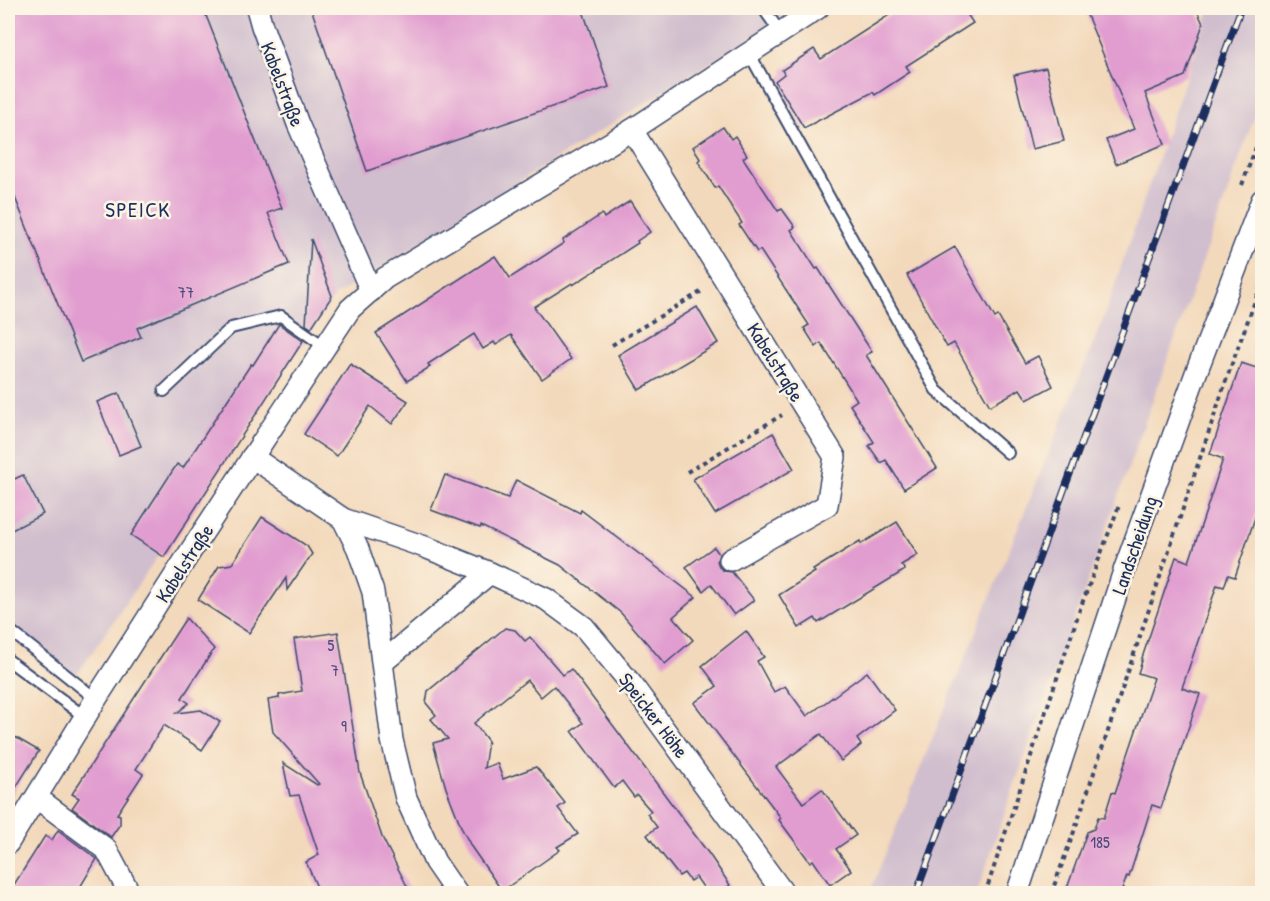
<svg xmlns="http://www.w3.org/2000/svg" width="1270" height="901" viewBox="0 0 1270 901" font-family="'Patrick Hand',sans-serif">
	<rect width="100%" height="100%" fill="#fcf5e5"/>
	<filter id="ink" filterUnits="userSpaceOnUse"><feTurbulence type="fractalNoise" baseFrequency=".0167" numOctaves="2"/><feDisplacementMap in="SourceGraphic" scale="12" xChannelSelector="R" yChannelSelector="G"/><feConvolveMatrix kernelMatrix="1 2 1 2 8 2 1 2 1" color-interpolation-filters="sRGB"/></filter>
	<filter id="wash" filterUnits="userSpaceOnUse"><feTurbulence type="fractalNoise" baseFrequency=".008" numOctaves="4" result="noise"/><feDisplacementMap in="SourceGraphic" scale="24" xChannelSelector="R" yChannelSelector="G"/><feGaussianBlur stdDeviation="1.35" result="paint"/><feColorMatrix in="noise" values="0 0 0 0 0 0 0 0 0 0 0 0 0 0 0 0 0 1.4 0 .05"/><feComposite in="paint" operator="in"/></filter>
	<g filter="url(#wash)">
		<rect width="100%" height="100%" fill="#f3d9bb"/>
		<g fill="#d0bdcd">
			<polygon points="8,8 798,8 335,296 76,676 8,627"/>
			<polygon points="1210,8 1262,8 1262,96 1007,806 977,893 869,894 1102,322"/>
		</g>
		<g id="blocks">
			<g fill="#e19dd0">
				<polygon points="8,8 203,8 282,208 268,213 289,264 137,328 141,337 81,362 8,180"/>
				<polygon points="311,8 582,8 609,87 367,171"/>
				<polygon points="900,8 963,8 973,23 906,66 910,72 875,95 873,92 804,128 775,81 784,74 782,70 814,49 821,59"/>
				<polygon points="1084,8 1196,8 1203,24 1185,76 1145,93 1165,144 1116,164 1106,140 1134,129"/>
				<polygon points="1046,68 1064,141 1032,149 1014,75"/>
				<polygon points="723,127 731,139 735,136 747,155 743,158 778,211 782,209 795,227 791,230 816,269 818,268 872,352 866,355 937,468 904,489 886,460 881,463 869,446 874,442 850,405 857,400 821,343 816,347 804,328 809,325 760,250 757,252 739,225 742,223 718,186 715,188 698,161 700,159 693,147"/>
				<polygon points="630,201 650,232 637,241 638,243 573,285 572,283 534,307 571,359 542,379 511,335 496,345 494,342 483,349 474,334 428,364 430,367 407,381 376,333 495,256 510,278 564,243 563,240 602,214 604,218"/>
				<polygon points="311,239 332,296 311,328 306,325"/>
				<polygon points="955,247 995,318 998,316 1025,363 1038,356 1053,386 1027,400 1020,389 990,406 954,343 947,347 907,275"/>
				<polygon points="697,307 718,343 639,390 618,355"/>
				<polygon points="279,324 303,341 164,557 131,535 177,464 183,468 251,364 253,365"/>
				<polygon points="1241,363 1263,370 1263,494 1235,577 1228,575 1224,587 1217,585 1182,688 1200,694 1161,808 1152,805 1129,877 1127,876 1122,890 1115,894 1065,894 1087,832 1094,829 1098,817 1104,818 1112,792 1115,793 1144,707 1154,678 1138,673 1142,661 1141,661 1176,557 1189,562 1201,526 1223,459 1210,454"/>
				<polygon points="350,364 408,401 392,424 370,406 337,456 304,434"/>
				<polygon points="119,393 141,446 119,455 97,402"/>
				<polygon points="773,433 794,469 715,514 693,479"/>
				<polygon points="23,475 43,514 8,532 8,482"/>
				<polygon points="445,475 508,498 516,480 580,513 581,510 696,597 673,617 693,640 665,664 621,613 560,565 481,526 480,528 431,510"/>
				<polygon points="262,517 307,546 312,554 287,590 286,578 249,633 198,600 219,566 232,564"/>
				<polygon points="897,522 918,555 901,565 905,570 818,623 815,618 799,628 779,595 815,572 813,570 860,541 861,544"/>
				<polygon points="714,547 719,554 717,560 719,567 724,571 732,572 754,600 734,615 711,584 703,591 686,567"/>
				<polygon points="186,618 214,649 182,698 189,703 177,713 201,710 220,722 202,750 164,725 136,769 143,774 117,814 120,815 120,824 111,837 72,808 79,798 72,794"/>
				<polygon points="505,628 515,630 525,641 530,637 563,675 571,669 709,854 730,885 718,894 708,894 696,877 690,881 684,873 679,876 647,835 657,827 647,814 651,811 637,795 634,797 622,781 614,788 572,731 583,723 554,686 541,697 527,680 474,723 488,741 484,768 497,763 503,779 536,767 565,803 558,808 578,834 557,847 560,850 502,891 472,848 462,829 446,788 433,743 448,739 431,719 436,715 426,703 428,691"/>
				<polygon points="746,631 764,657 757,661 774,692 785,686 807,716 867,672 895,710 857,739 861,745 841,761 821,734 776,767 803,803 822,789 856,835 836,849 851,870 830,885 813,860 810,862 779,820 781,818 694,703 717,686 702,666"/>
				<polygon points="338,632 360,773 382,837 411,894 320,894 306,862 319,855 299,795 290,796 283,763 317,785 319,784 273,732 268,700 279,698 279,695 302,691 294,639"/>
				<polygon points="8,733 39,751 8,800"/>
				<polygon points="58,830 97,859 76,894 8,894 45,836 52,840"/>
			</g>
		</g>
	</g>
	<g filter="url(#ink)">
		<use href="#blocks" fill-opacity="0" stroke="#3b486c" stroke-width="1.5"/>
		<g fill="none" stroke-linecap="round" stroke-linejoin="round">
			<g stroke="#3b486c" stroke-width="14">
				<g id="service">
					<polyline points="763,8 780,32"/>
					<polyline points="749,53 936,390 1008,453"/>
					<polyline points="164,391 231,328 281,316 325,347"/>
					<polyline points="8,629 96,699"/>
					<polyline points="8,660 85,717"/>
				</g>
			</g>
			<g stroke="#3b486c" stroke-width="24">
				<g id="minor">
					<polyline points="257,8 262,26 298,124 371,291"/>
					<polyline points="632,130 835,457 827,505 730,560"/>
					<polyline points="252,457 343,519 425,547 490,573 546,599 584,627 632,685 784,894"/>
					<polyline points="343,519 358,549 373,592 392,740 406,798 435,862 457,894"/>
					<polyline points="383,662 490,573"/>
					<polyline points="37,798 106,849 130,894"/>
					<polyline points="8,843 96,699 192,549 350,309 385,278 632,130 818,8"/>
					<polyline points="1017,894 1125,568 1196,373 1262,200"/>
				</g>
			</g>
			<g stroke="#3b486c" stroke-width="4" stroke-dasharray="4.5 4.5" stroke-linecap="butt">
				<polyline points="1242,185 1262,131"/>
				<polyline points="612,345 704,290"/>
				<polyline points="687,472 782,415"/>
				<polyline points="985,894 1080,609 1120,503"/>
				<polyline points="1051,894 1075,829 1230,369 1262,282"/>
			</g>
			<use href="#service" stroke="#fff" stroke-width="10"/>
			<use href="#minor" stroke="#fff" stroke-width="21"/>
			<g stroke="#1b2f5e" stroke-width="7">
				<polyline id="rail" points="916,894 1241,8"/>
			</g>
			<use href="#rail" stroke="#fcf5e5" stroke-width="4.5" stroke-dasharray="14" stroke-linecap="butt"/>
		</g>
	</g>
	<g text-anchor="middle" dominant-baseline="central" stroke-width="5" stroke-linejoin="round" paint-order="stroke">
		<g font-size="16" fill="#4c4a7a">
			<text x="186" y="292">77</text>
			<text x="331" y="645">5</text>
			<text x="335" y="670">7</text>
			<text x="344" y="726">9</text>
			<text x="1100" y="842">185</text>
		</g>
		<g font-size="20" fill="#1b2f5e" stroke="#fcf5e5">
			<text transform="translate(283 84) rotate(69)">Kabelstraße</text>
			<text transform="translate(776 362) rotate(58)">Kabelstraße</text>
			<text transform="translate(1134 545) rotate(-71)">Landscheidung</text>
			<text transform="translate(184 563) rotate(-57)">Kabelstraße</text>
			<text transform="translate(654 715) rotate(53)">Speicker Höhe</text>
		</g>
		<g font-size="21" letter-spacing="1.5" fill="#1b2f5e" stroke="#fcf5e5">
			<text x="138" y="209">SPEICK</text>
		</g>
	</g>
	<rect width="1270" height="901" fill="none" stroke="#fcf5e5" stroke-width="30"/>
</svg>
